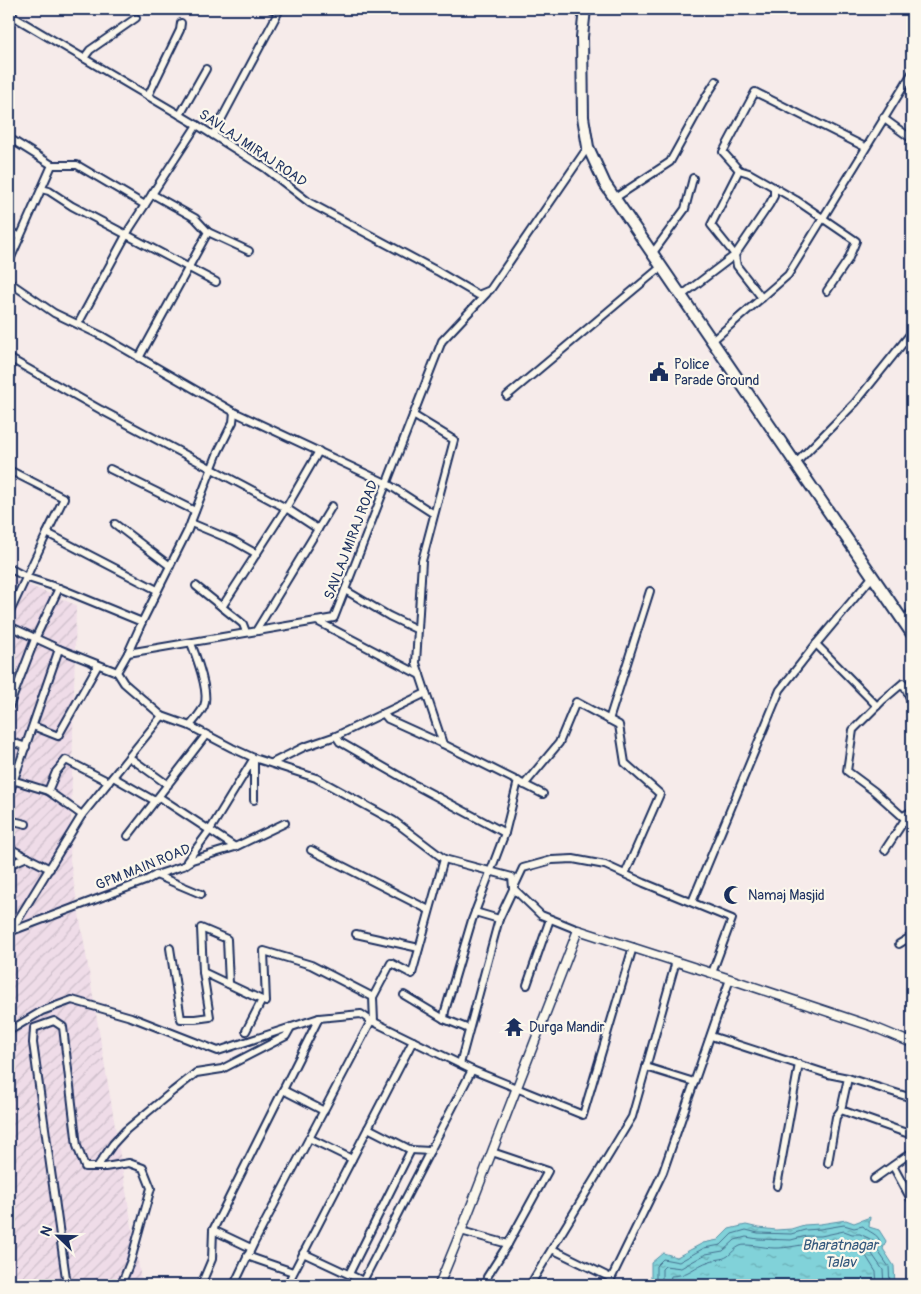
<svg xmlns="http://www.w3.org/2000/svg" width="921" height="1294" viewBox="0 0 921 1294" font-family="Pangolin,sans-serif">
	<defs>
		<pattern id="industrial-furrows" width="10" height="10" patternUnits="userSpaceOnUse" patternTransform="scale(1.25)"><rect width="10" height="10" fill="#efdce8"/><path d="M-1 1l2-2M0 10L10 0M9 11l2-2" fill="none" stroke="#ccbdc9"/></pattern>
		<pattern id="water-ripples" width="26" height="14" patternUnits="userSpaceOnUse" patternTransform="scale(1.25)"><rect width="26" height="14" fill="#81d2d9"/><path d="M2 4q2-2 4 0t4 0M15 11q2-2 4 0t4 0" fill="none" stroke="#69abb3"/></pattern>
	</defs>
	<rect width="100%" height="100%" fill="#f6ebea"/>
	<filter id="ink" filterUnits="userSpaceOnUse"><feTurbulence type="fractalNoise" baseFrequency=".02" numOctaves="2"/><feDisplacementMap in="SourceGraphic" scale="10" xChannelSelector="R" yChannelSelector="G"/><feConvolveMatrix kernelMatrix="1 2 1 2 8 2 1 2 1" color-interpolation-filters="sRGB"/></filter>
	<g filter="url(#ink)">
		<polygon fill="url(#industrial-furrows)" points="9,577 76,605 70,860 142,1285 9,1285"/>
		<polygon fill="url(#water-ripples)" stroke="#5891a8" points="870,1217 869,1227 879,1230 886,1241 883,1249 894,1266 895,1285 651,1285 651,1263 663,1253 677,1257 703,1243 718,1240 729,1229 746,1225 759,1228 776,1230 791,1229 804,1225 820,1224 846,1220 854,1223"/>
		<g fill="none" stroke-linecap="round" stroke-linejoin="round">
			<g stroke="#44708f" stroke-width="1">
				<path d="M656,1285v-19l7,-7 16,3 25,-14 17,-3 11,-11 14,-4 12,3 33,1 14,-4 15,-1 24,-4 10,3 9,-2c4,6 17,8 17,17 -1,3 -2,6 -2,8l11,16 1,18"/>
				<polyline points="662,1285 662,1269 665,1266 681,1268 706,1254 723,1251 735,1240 746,1237 758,1239 791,1240 806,1236 821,1236 844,1231 852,1234 860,1234 872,1240 872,1254 883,1270 884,1285"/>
				<path d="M669,1285l2,-9c18,0 23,-10 39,-15 6,-2 12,-1 18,-5 4,-3 7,-8 12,-10 6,-3 25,2 34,2 26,1 67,-17 90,-3l2,11 10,16 1,13"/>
			</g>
			<polyline stroke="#5891a8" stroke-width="2" points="13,13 21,9"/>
			<g stroke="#1b2f5e" stroke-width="10">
				<g id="minor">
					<polyline points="9,14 197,125 265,168 310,203 437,271 478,295 490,290 588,147"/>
					<polyline points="84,58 90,50 136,18"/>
					<polyline points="148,96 180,30 181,23"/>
					<polyline points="180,115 206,69"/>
					<polyline points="883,118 912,139"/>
					<polyline points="213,135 279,11 271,9"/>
					<polyline points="9,138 52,165 77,165 145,205"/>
					<polyline points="739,170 723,152 755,92 865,147"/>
					<polyline points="41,189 49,191 72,206 216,282"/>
					<polyline points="152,194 195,218 208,232 249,251"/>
					<polyline points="615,198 670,162 707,95 716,81"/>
					<polyline points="9,231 20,237"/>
					<polyline points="652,254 685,209 693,178"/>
					<polyline points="9,262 52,165"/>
					<polyline points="9,282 54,313 102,336 234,412 233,422 218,452 188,530 142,622 128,653 117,672 124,683 162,716 190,726 232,748 254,758 316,778 394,821 444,859"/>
					<polyline points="681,296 735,255 711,225 739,170 749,173 796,200 856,241 848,260 827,291"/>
					<polyline points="762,298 737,266 735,255 769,205 774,196 774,188"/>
					<polyline points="78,324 130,228 197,125"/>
					<polyline points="712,341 788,275 912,73"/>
					<polyline points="9,358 101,410 286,508 318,529"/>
					<polyline points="139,358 208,232"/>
					<polyline points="507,396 661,267"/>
					<polyline points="234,412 386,483 434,514"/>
					<polyline points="413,415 454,440 422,561 416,663 443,744 543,794"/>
					<polyline points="795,464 855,403 912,332"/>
					<polyline points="110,469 195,511"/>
					<polyline points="9,470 64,498 47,533"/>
					<polyline points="191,523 234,541 257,554"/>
					<polyline points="115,524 170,566"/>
					<polyline points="9,568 28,578 59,588"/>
					<polyline points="196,586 243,624 246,632"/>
					<polyline points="345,590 389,616 418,630"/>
					<polyline points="222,607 286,508 319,451"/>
					<polyline points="9,614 47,533 157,590"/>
					<polyline points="317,621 420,675"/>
					<polyline points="904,621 912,611"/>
					<polyline points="9,626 59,649"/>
					<polyline points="256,631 332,506"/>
					<polyline points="816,644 877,706"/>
					<polyline points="128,653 334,618 442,341 487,293"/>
					<polyline points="912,702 903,683 883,700 853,730 847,771 874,791 912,825"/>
					<polyline points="9,707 35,639 59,588 142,622"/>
					<polyline points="383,713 388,719 443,744"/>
					<polyline points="609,720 650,591"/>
					<polyline points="33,726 58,736 98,665"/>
					<path d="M190,726c5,-7 11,-13 14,-20 6,-13 -8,-50 -13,-63"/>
					<polyline points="336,736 340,742 415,785 505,833"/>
					<polyline points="9,741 26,747"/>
					<polyline points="129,757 168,785"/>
					<polyline points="272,763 304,747 336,736 426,693"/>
					<polyline points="113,777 155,801"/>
					<polyline points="9,779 48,791 82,815"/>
					<polyline points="524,785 559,743 576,702 619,725 625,763 660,794 625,874"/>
					<polyline points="48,791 56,772 66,760 109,782"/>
					<polyline points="9,794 59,649 117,672"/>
					<polyline points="159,797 235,847"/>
					<polyline points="254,800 254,759"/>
					<polyline points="903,816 912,811"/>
					<polyline points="9,820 26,824"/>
					<polyline points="128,836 206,735"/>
					<polyline points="9,848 50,869"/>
					<polyline points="311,850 429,910"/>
					<polyline points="885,850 906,818"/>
					<polyline points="187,861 210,830 254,758"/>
					<polyline points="9,865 27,857"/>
					<polyline points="156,875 201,894"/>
					<polyline points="692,902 780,690 816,644 873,576"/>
					<polyline points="499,919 523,868 552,860 573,859 605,865 644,883 732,919 712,973"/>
					<polyline points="11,931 82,815 162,716"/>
					<polyline points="9,932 145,881 156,875 183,866 192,860 235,847 285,823"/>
					<polyline points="356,934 419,948"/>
					<polyline points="899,944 912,936"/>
					<polyline points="170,948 181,1019 195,1019 210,1017 203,972 266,1002 264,951 311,965 373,997 374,1022"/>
					<polyline points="203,972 201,928 227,939 229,984"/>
					<polyline points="527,985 550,919"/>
					<polyline points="404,995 444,1019"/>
					<polyline points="373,997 391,963 412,974 444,859 512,877 513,888 541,915 578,930"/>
					<polyline points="372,1021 472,1070 583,1115 633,947"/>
					<polyline points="469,1029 444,1019 445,1011 472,920 505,833 518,781"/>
					<polyline points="9,1031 42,1011 72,1000 131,1017 218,1051 319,1018"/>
					<polyline points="246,1031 262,1000"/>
					<polyline points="711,1036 828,1074 848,1078 841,1110 836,1117 828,1163"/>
					<polyline points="460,1064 499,919 475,912"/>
					<polyline points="646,1067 694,1082"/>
					<polyline points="848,1078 912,1098"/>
					<polyline points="283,1090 324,1111"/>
					<polyline points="841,1110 912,1135"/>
					<polyline points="309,1138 352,1159"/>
					<polyline points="430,1151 472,1070"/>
					<polyline points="893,1166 912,1201"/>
					<polyline points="97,1167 113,1144 126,1130 173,1091 196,1073 222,1069 286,1036 291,1027"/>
					<polyline points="874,1179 912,1152"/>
					<polyline points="777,1186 799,1064"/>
					<polyline points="461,1231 508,1244 548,1171 492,1152"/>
					<polyline points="552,1249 611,1278"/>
					<polyline points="303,1253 363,1281 430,1151 411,1150"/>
					<polyline points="247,1256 293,1272"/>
					<polyline points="349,1274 411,1150 368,1128"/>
					<polyline points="487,1277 508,1244"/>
					<polyline points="363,1281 372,1285"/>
					<polyline points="67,1285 33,1043 34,1028 54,1021 63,1027 77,1146 85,1167 105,1167 129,1163 143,1168 151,1188 131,1260 121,1285"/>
					<polyline points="201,1285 212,1259 213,1230"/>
					<polyline points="234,1285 254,1243 371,1021 361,1014 319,1018 213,1230 251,1248"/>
					<polyline points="287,1285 413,1041"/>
					<polyline points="530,1285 632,1117 676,961"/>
					<polyline points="608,1285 663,1172 730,979"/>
				</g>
			</g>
			<g stroke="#1b2f5e" stroke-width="11">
				<polyline id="tertiary" points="439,1285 464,1224 578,930 730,979 871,1026 912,1043"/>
			</g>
			<g stroke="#1b2f5e" stroke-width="14">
				<polyline id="trunk" points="585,9 582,37 583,117 588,147 605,184 912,634"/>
			</g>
			<use href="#minor" stroke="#fbf7ec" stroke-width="6"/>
			<use href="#tertiary" stroke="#fbf7ec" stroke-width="8"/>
			<use href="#trunk" stroke="#fbf7ec" stroke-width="10"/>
		</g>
	</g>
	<defs>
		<g id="civic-bare" transform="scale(1.5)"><path d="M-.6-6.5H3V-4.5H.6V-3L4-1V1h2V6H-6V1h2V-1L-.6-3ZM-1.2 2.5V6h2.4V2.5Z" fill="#1b2f5e" stroke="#fbf7ec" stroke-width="2.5" paint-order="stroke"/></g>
		<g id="mosque-bare" transform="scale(1.5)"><path d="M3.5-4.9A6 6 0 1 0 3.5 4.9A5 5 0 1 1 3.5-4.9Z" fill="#1b2f5e" stroke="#fbf7ec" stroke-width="2.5" paint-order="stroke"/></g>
		<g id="temple-bare" transform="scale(1.5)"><path d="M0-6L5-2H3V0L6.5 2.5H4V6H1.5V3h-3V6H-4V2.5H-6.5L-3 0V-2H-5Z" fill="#1b2f5e" stroke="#fbf7ec" stroke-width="2.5" paint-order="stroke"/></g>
	</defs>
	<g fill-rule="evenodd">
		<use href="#civic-bare" x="659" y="372"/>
		<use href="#mosque-bare" x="733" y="895"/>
		<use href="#temple-bare" x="514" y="1027"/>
	</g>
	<g text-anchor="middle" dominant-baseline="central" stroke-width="4.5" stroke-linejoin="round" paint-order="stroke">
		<g font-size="14" fill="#1b2f5e" stroke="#fbf7ec">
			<text transform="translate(253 148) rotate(34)">SAVLAJ MIRAJ ROAD</text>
			<text transform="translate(351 540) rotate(-69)">SAVLAJ MIRAJ ROAD</text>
			<text transform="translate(143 867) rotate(-22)">GPM MAIN ROAD</text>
		</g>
		<g font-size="14" fill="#1b2f5e" stroke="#fbf7ec" text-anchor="start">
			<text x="674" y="364">Police<tspan x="674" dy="16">Parade Ground</tspan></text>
			<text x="748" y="895">Namaj Masjid</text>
			<text x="529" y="1027">Durga Mandir</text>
		</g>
		<g font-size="15" font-style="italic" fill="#34587d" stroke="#fbf7ec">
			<text x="840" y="1245">Bharatnagar<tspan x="840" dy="17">Talav</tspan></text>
		</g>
	</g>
	<rect width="921" height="1294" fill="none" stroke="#fbf7ec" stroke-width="30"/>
	<rect x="15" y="15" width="891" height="1264" fill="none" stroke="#1b2f5e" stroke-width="2" filter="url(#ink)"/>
	<g transform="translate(58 1236) rotate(293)" stroke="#fbf7ec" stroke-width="4" paint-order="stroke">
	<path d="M0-4L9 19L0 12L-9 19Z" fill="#1b2f5e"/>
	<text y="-8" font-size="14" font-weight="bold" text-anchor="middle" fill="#1b2f5e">N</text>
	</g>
</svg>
